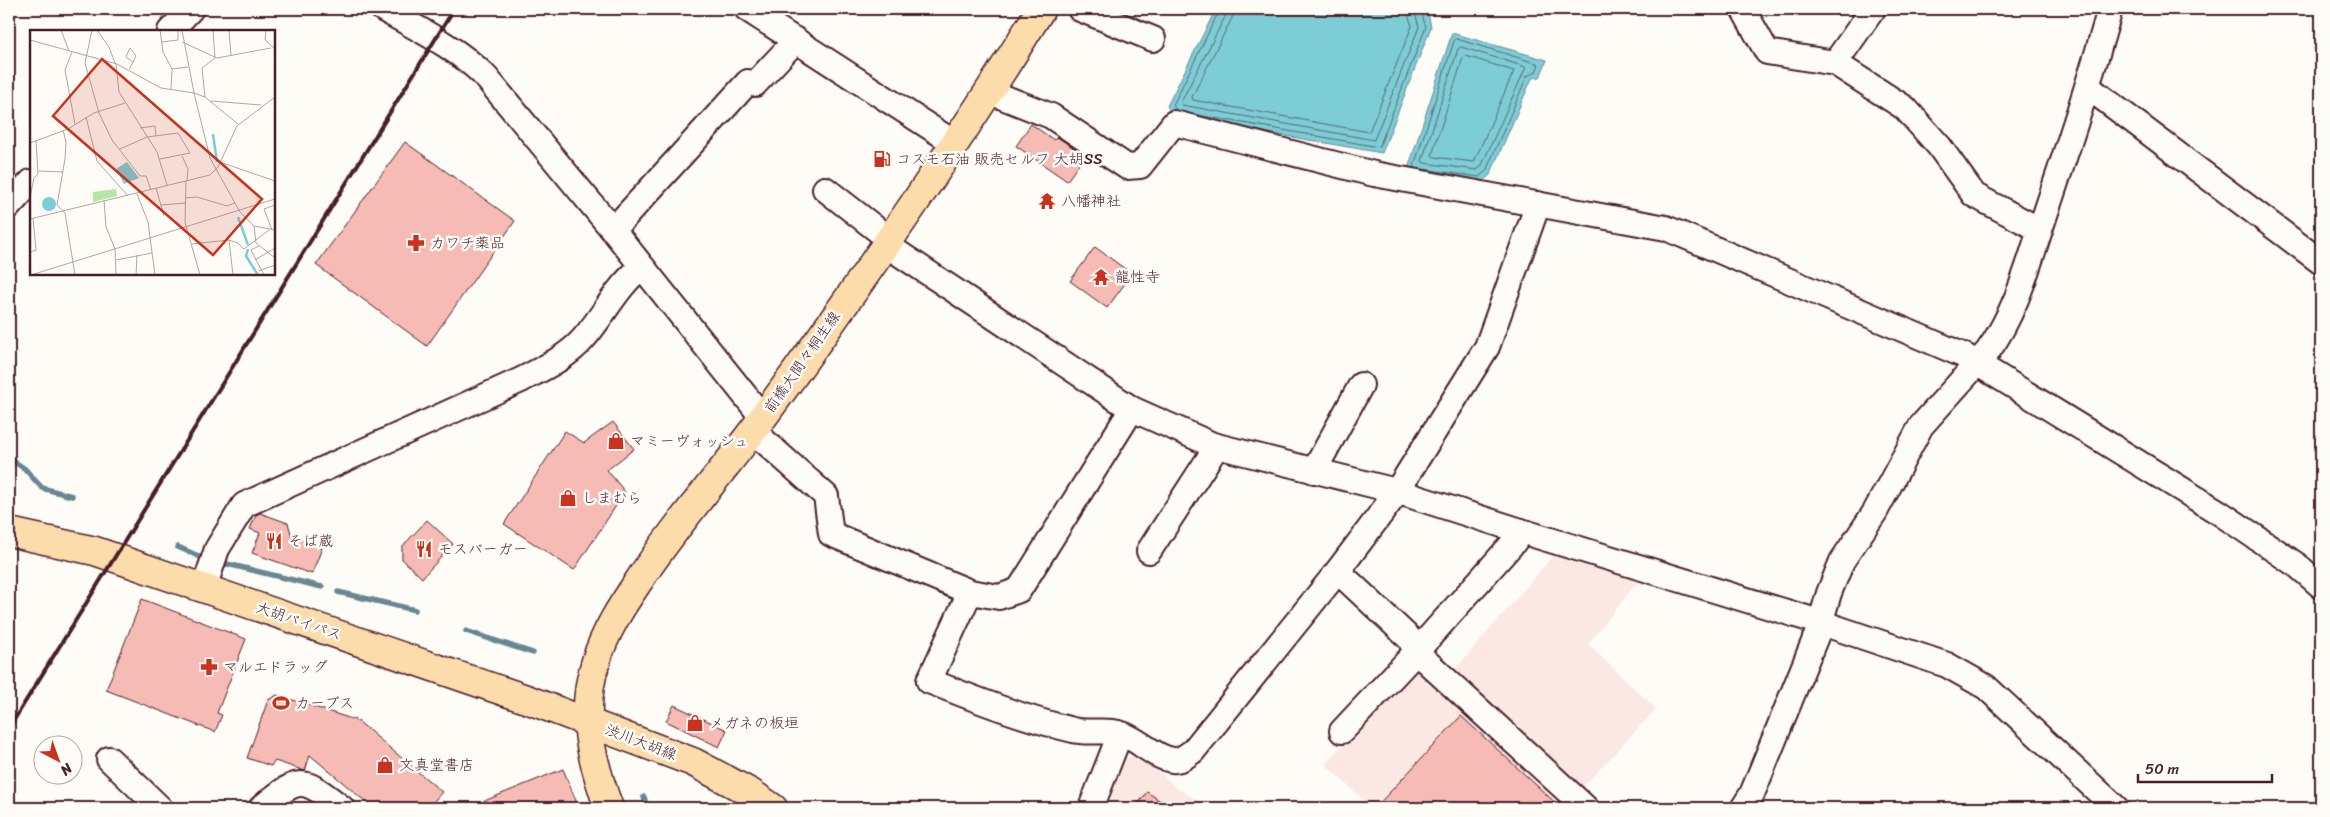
<svg xmlns="http://www.w3.org/2000/svg" width="2330" height="817" viewBox="0 0 2330 817" font-family="Sriracha,'Klee One',sans-serif">
	<rect width="100%" height="100%" fill="#fdfcf7"/>
	<filter id="ink" filterUnits="userSpaceOnUse"><feTurbulence type="fractalNoise" baseFrequency=".02" numOctaves="2"/><feDisplacementMap in="SourceGraphic" scale="10" xChannelSelector="R" yChannelSelector="G"/><feConvolveMatrix kernelMatrix="1 2 1 2 8 2 1 2 1" color-interpolation-filters="sRGB"/></filter>
	<g filter="url(#ink)">
		<g fill="#fbe8e3">
			<polygon points="1560,548 1644,574 1588,644 1656,709 1582,788 1605,808 1357,808 1364,801 1325,764 1412,672 1424,671 1441,686"/>
			<polygon points="1135,755 1152,765 1176,788 1212,808 1103,808 1125,759"/>
		</g>
		<g fill="#7ccdd6" stroke="#688792">
			<polygon points="1216,9 1420,9 1428,12 1431,27 1382,153 1174,116 1167,106"/>
			<polygon points="1452,33 1547,60 1540,77 1532,78 1490,175 1481,183 1407,172"/>
		</g>
		<g fill="none" stroke-linecap="round" stroke-linejoin="round">
			<g stroke="#5e656f" stroke-width="1">
				<polyline points="1227,9 1226,15 1181,102 1182,105 1374,140 1419,27 1414,9"/>
				<polyline points="1234,9 1232,18 1192,97 1193,100 1369,132 1412,26 1406,9"/>
				<polygon points="1457,39 1539,64 1536,72 1527,76 1486,171 1479,177 1416,168 1414,166 1454,41"/>
				<polygon points="1461,47 1526,67 1481,167 1477,170 1424,163 1422,161 1458,49"/>
				<polygon points="1466,56 1514,71 1474,162 1434,157 1432,155 1463,58"/>
				<polyline points="1176,110 1173,105 1220,9"/>
				<polyline points="1192,114 1379,147 1426,27 1420,9"/>
			</g>
			<g stroke="#688792" stroke-width="5.5">
				<polyline points="9,458 25,469 42,488 72,496"/>
				<polyline points="178,547 205,559"/>
				<polyline points="223,563 322,587"/>
				<polyline points="338,592 415,610"/>
				<polyline points="466,631 533,653"/>
				<polyline points="644,797 647,808"/>
			</g>
		</g>
		<g fill="#f6bbb4" stroke="#4a1f2b">
			<polygon points="1031,124 1054,140 1057,137 1085,155 1067,181 1016,146"/>
			<polygon points="405,142 515,221 427,346 316,265"/>
			<polygon points="1095,247 1132,274 1107,308 1070,281"/>
			<polygon points="613,422 634,449 607,470 625,492 574,570 504,524 565,431 584,443"/>
			<polygon points="260,513 288,523 292,537 322,548 312,574 252,553 260,533 250,529 256,515"/>
			<polygon points="427,520 453,544 422,578 402,559 402,547"/>
			<polygon points="142,599 246,639 217,713 222,715 215,732 106,690"/>
			<polygon points="277,695 358,721 442,792 428,808 373,808 310,755 305,771 275,761 271,766 247,758 268,700"/>
			<polygon points="674,705 727,730 719,747 666,721"/>
			<polygon points="1461,716 1561,808 1375,808"/>
			<polygon points="563,769 579,808 467,808"/>
			<polygon points="1147,792 1171,808 1135,808"/>
		</g>
		<g fill="none" stroke-linecap="round" stroke-linejoin="round">
			<g stroke="#4a1f2b" stroke-width="28">
				<g id="minor">
					<path d="M383,9c35,20 74,39 102,67l128,154 150,188"/>
					<polyline points="747,9 956,144"/>
					<polyline points="1080,9 1153,39"/>
					<polyline points="1743,9 1767,52 1835,63 1905,108 1939,146 1974,195 2040,230"/>
					<polyline points="170,31 191,9"/>
					<polyline points="1835,63 1873,9"/>
					<polyline points="2088,87 2321,262"/>
					<polyline points="990,92 1051,116 1127,167 1140,166 1174,123 1374,174 1666,228 1965,356 2220,513 2298,566 2321,586"/>
					<polyline points="825,189 889,239"/>
					<polyline points="9,206 31,182"/>
					<polyline points="613,230 748,82 755,84 796,40"/>
					<polyline points="885,244 1132,409 1213,445 1396,491 1521,531 1819,622 1947,665 1986,687 2116,808"/>
					<polyline points="753,431 826,496 831,534 970,592 999,597 1019,590 1132,409"/>
					<polyline points="1314,471 1361,385"/>
					<polyline points="1149,551 1217,446"/>
					<polyline points="1337,572 1344,577 1410,639 1416,652 1514,542 1521,531"/>
					<path d="M204,588l13,-39 27,-44 277,-125c21,-11 47,-23 63,-42 20,-23 34,-53 58,-71"/>
					<path d="M970,592l-41,89c48,19 94,37 144,49 15,4 31,-1 46,3 19,5 35,25 54,27 8,1 14,-5 20,-9l144,-179 55,-73 95,-152 51,-143"/>
					<polyline points="1342,731 1416,652 1586,808"/>
					<polyline points="109,759 160,808"/>
					<path d="M261,808c40,-33 41,-31 81,0"/>
					<polyline points="1091,808 1120,734"/>
					<path d="M1743,808l9,-14 65,-160 12,-41 13,-32 33,-49 46,-86 67,-75c29,-40 41,-89 57,-136 23,-68 46,-137 65,-206"/>
				</g>
			</g>
			<g stroke="#4a1f2b" stroke-width="31">
				<g id="major">
					<polyline points="9,532 95,551 529,700 693,762 751,793 773,808"/>
					<path d="M609,808c-18,-49 -30,-96 -13,-147 9,-29 25,-54 42,-79 37,-57 83,-108 123,-162 98,-134 193,-270 280,-411"/>
				</g>
			</g>
			<use href="#minor" stroke="#fdfcf7" stroke-width="24"/>
			<use href="#major" stroke="#fddcac" stroke-width="28"/>
			<polyline stroke="#4a1f2b" stroke-width="4" points="9,728 454,9"/>
		</g>
	</g>
	<defs>
		<g id="fuel-bare" transform="scale(1.35)"><path d="M-5.5-6h7V0h2V4h1.3V-2.5L3-4.5l.8-.8L6-3V5H2.5V1h-1V6h-7ZM-4.2-4.7v3.2H.2V-4.7Z" fill="#c8321e" stroke="#fdfcf7" stroke-width="2.5" paint-order="stroke"/></g>
		<g id="temple-bare" transform="scale(1.35)"><path d="M0-6L5-2H3V0L6.5 2.5H4V6H1.5V3h-3V6H-4V2.5H-6.5L-3 0V-2H-5Z" fill="#c8321e" stroke="#fdfcf7" stroke-width="2.5" paint-order="stroke"/></g>
		<g id="pharmacy-bare" transform="scale(1.35)"><path d="M-2-6h4v4h4v4h-4v4h-4v-4h-4v-4h4Z" fill="#c8321e" stroke="#fdfcf7" stroke-width="2.5" paint-order="stroke"/></g>
		<g id="shop-bare" transform="scale(1.35)"><path d="M-5-2.5h2.3a2.7 3.5 0 0 1 5.4 0H5L5.5 6h-11ZM-1.5-2.5h3a1.5 2.3 0 0 0-3 0Z" fill="#c8321e" stroke="#fdfcf7" stroke-width="2.5" paint-order="stroke"/></g>
		<g id="restaurant-bare" transform="scale(1.35)"><path d="M-5-6h1v4h1v-4h1v4h1v-4h1v5L-1.5 .5V6h-2V.5L-5-1ZM5-6V6H3V1.5H1.5Q1.5-4 5-6Z" fill="#c8321e" stroke="#fdfcf7" stroke-width="2.5" paint-order="stroke"/></g>
		<g id="stadium-bare" transform="scale(1.35)"><path d="M0-5a6.5 5 0 1 0 0 10a6.5 5 0 1 0 0-10ZM-3.5-1.8h7v3.6h-7Z" fill="#c8321e" stroke="#fdfcf7" stroke-width="2.5" paint-order="stroke"/></g>
	</defs>
	<g fill-rule="evenodd">
		<use href="#fuel-bare" x="882" y="159"/>
		<use href="#temple-bare" x="1047" y="201"/>
		<use href="#pharmacy-bare" x="416" y="243"/>
		<use href="#temple-bare" x="1101" y="277"/>
		<use href="#shop-bare" x="616" y="441"/>
		<use href="#shop-bare" x="568" y="498"/>
		<use href="#restaurant-bare" x="274" y="541"/>
		<use href="#restaurant-bare" x="424" y="549"/>
		<use href="#pharmacy-bare" x="209" y="667"/>
		<use href="#stadium-bare" x="281" y="703"/>
		<use href="#shop-bare" x="695" y="723"/>
		<use href="#shop-bare" x="385" y="765"/>
	</g>
	<g text-anchor="middle" dominant-baseline="central" stroke-width="5" stroke-linejoin="round" paint-order="stroke">
		<g font-size="15" fill="#4a1f2b" stroke="#fdfcf7" text-anchor="start">
			<text x="896" y="159">コスモ石油 販売セルフ 大胡SS</text>
			<text x="1061" y="201">八幡神社</text>
			<text x="430" y="243">カワチ薬品</text>
			<text x="1115" y="277">龍性寺</text>
			<text x="630" y="441">マミーヴォッシュ</text>
			<text x="582" y="498">しまむら</text>
			<text x="288" y="541">そば蔵</text>
			<text x="438" y="549">モスバーガー</text>
			<text x="223" y="667">マルエドラッグ</text>
			<text x="295" y="703">カーブス</text>
			<text x="709" y="723">メガネの板垣</text>
			<text x="399" y="765">文真堂書店</text>
		</g>
		<g font-size="15" fill="#4a1f2b" stroke="#fdfcf7">
			<text transform="translate(802 362) rotate(-55)">前橋大間々桐生線</text>
			<text transform="translate(299 621) rotate(19)">大胡バイパス</text>
			<text transform="translate(641 742) rotate(21)">渋川大胡線</text>
		</g>
	</g>
	<g transform="translate(30 30)">
		<rect width="245" height="245" fill="#fdfcf7"/>
		<path d="M86,159l1,7 -24,6v-10z" fill="#b6e6a5"/>
		<path d="M97,132l12,16 -15,6 -8,-15zM12 174a7 7 0 1 1 14 0a7 7 0 1 1-14 0Z" fill="#7ccdd6"/>
		<path fill="none" stroke="#7ccdd6" stroke-width="2.5" d="M183,104l4,28M208,187l10,28M218,219l-2,7 12,19"/>
		<path fill="none" stroke="#b5a4a5" stroke-width="1" d="M31,0l8,21M62,0l-7,33 14,50 13,27 28,36h6l5,14M67,0l12,17 6,16M130,0l3,22 9,17 -1,20M152,0l12,63 11,4 33,27M183,0l2,28M199,0l2,26M236,0l-1,10 10,9M0,10l87,24 44,24 33,5 16,65 30,54 14,14 21,4M131,12l17,-2v-10M152,12l35,16 54,-10M42,22l-7,18 10,54M86,34l3,28 38,60 10,33M99,39l1,-1 6,-12 -6,-8 -4,9 7,5M142,39l16,-2M0,53v-53M175,67l-3,-29 13,-10M181,71l50,4M56,87l11,44 31,35M110,98l15,-2 1,10M33,100l3,12 -1,17 -8,46 8,8 10,62M0,113l38,-14 26,-16 31,-10M90,119l27,-12 31,-4 12,20 -30,6M152,126l6,13 -1,12M190,132l55,19M9,141l24,1M156,151l-1,41 15,53M126,158l8,28M107,164l11,28 7,53M0,167l4,-19 4,-4 -2,-34M155,168l12,-1 30,9 8,-3M74,170l2,27 9,22 1,26M131,175l24,-2M0,189l180,-44 8,-8 19,-41 38,-29M224,196l2,17 19,15M242,200l-8,-21 11,-4M199,210l4,35M162,214l37,-4 9,3 6,6 25,-19M229,216l-8,4 13,25M0,222l6,-2 -3,-32M86,230l36,-7M225,230l20,-12M229,241l16,-6M1,245l244,-76M106,245l1,-20"/>
		<path fill="#c8321e" fill-opacity="0.15" stroke="#c8321e" stroke-width="2.5" d="M72,29l160,140 -49,56 -160,-139z"/>
		<rect width="245" height="245" fill="none" stroke="#4a1f2b" stroke-width="2.5"/>
	</g>
	<rect width="2330" height="817" fill="none" stroke="#fdfcf7" stroke-width="30"/>
	<rect x="15" y="15" width="2300" height="787" fill="none" stroke="#4a1f2b" stroke-width="2" filter="url(#ink)"/>
	<g transform="translate(58 760) rotate(139)"><circle r="24" fill="#fdfcf7" stroke="#b5a4a5"/>
	<path d="M0-4L9 19L0 12L-9 19Z" fill="#c8321e"/>
	<text y="-8" font-size="14" font-weight="bold" text-anchor="middle" fill="#4a1f2b">N</text>
	</g>
	<path d="M2138 774v8h134v-8" fill="none" stroke="#4a1f2b" stroke-width="2.5"/>
	<text x="2145" y="774" font-size="15" fill="#4a1f2b" stroke="#fdfcf7" stroke-width="4" paint-order="stroke">50 m</text>
</svg>
